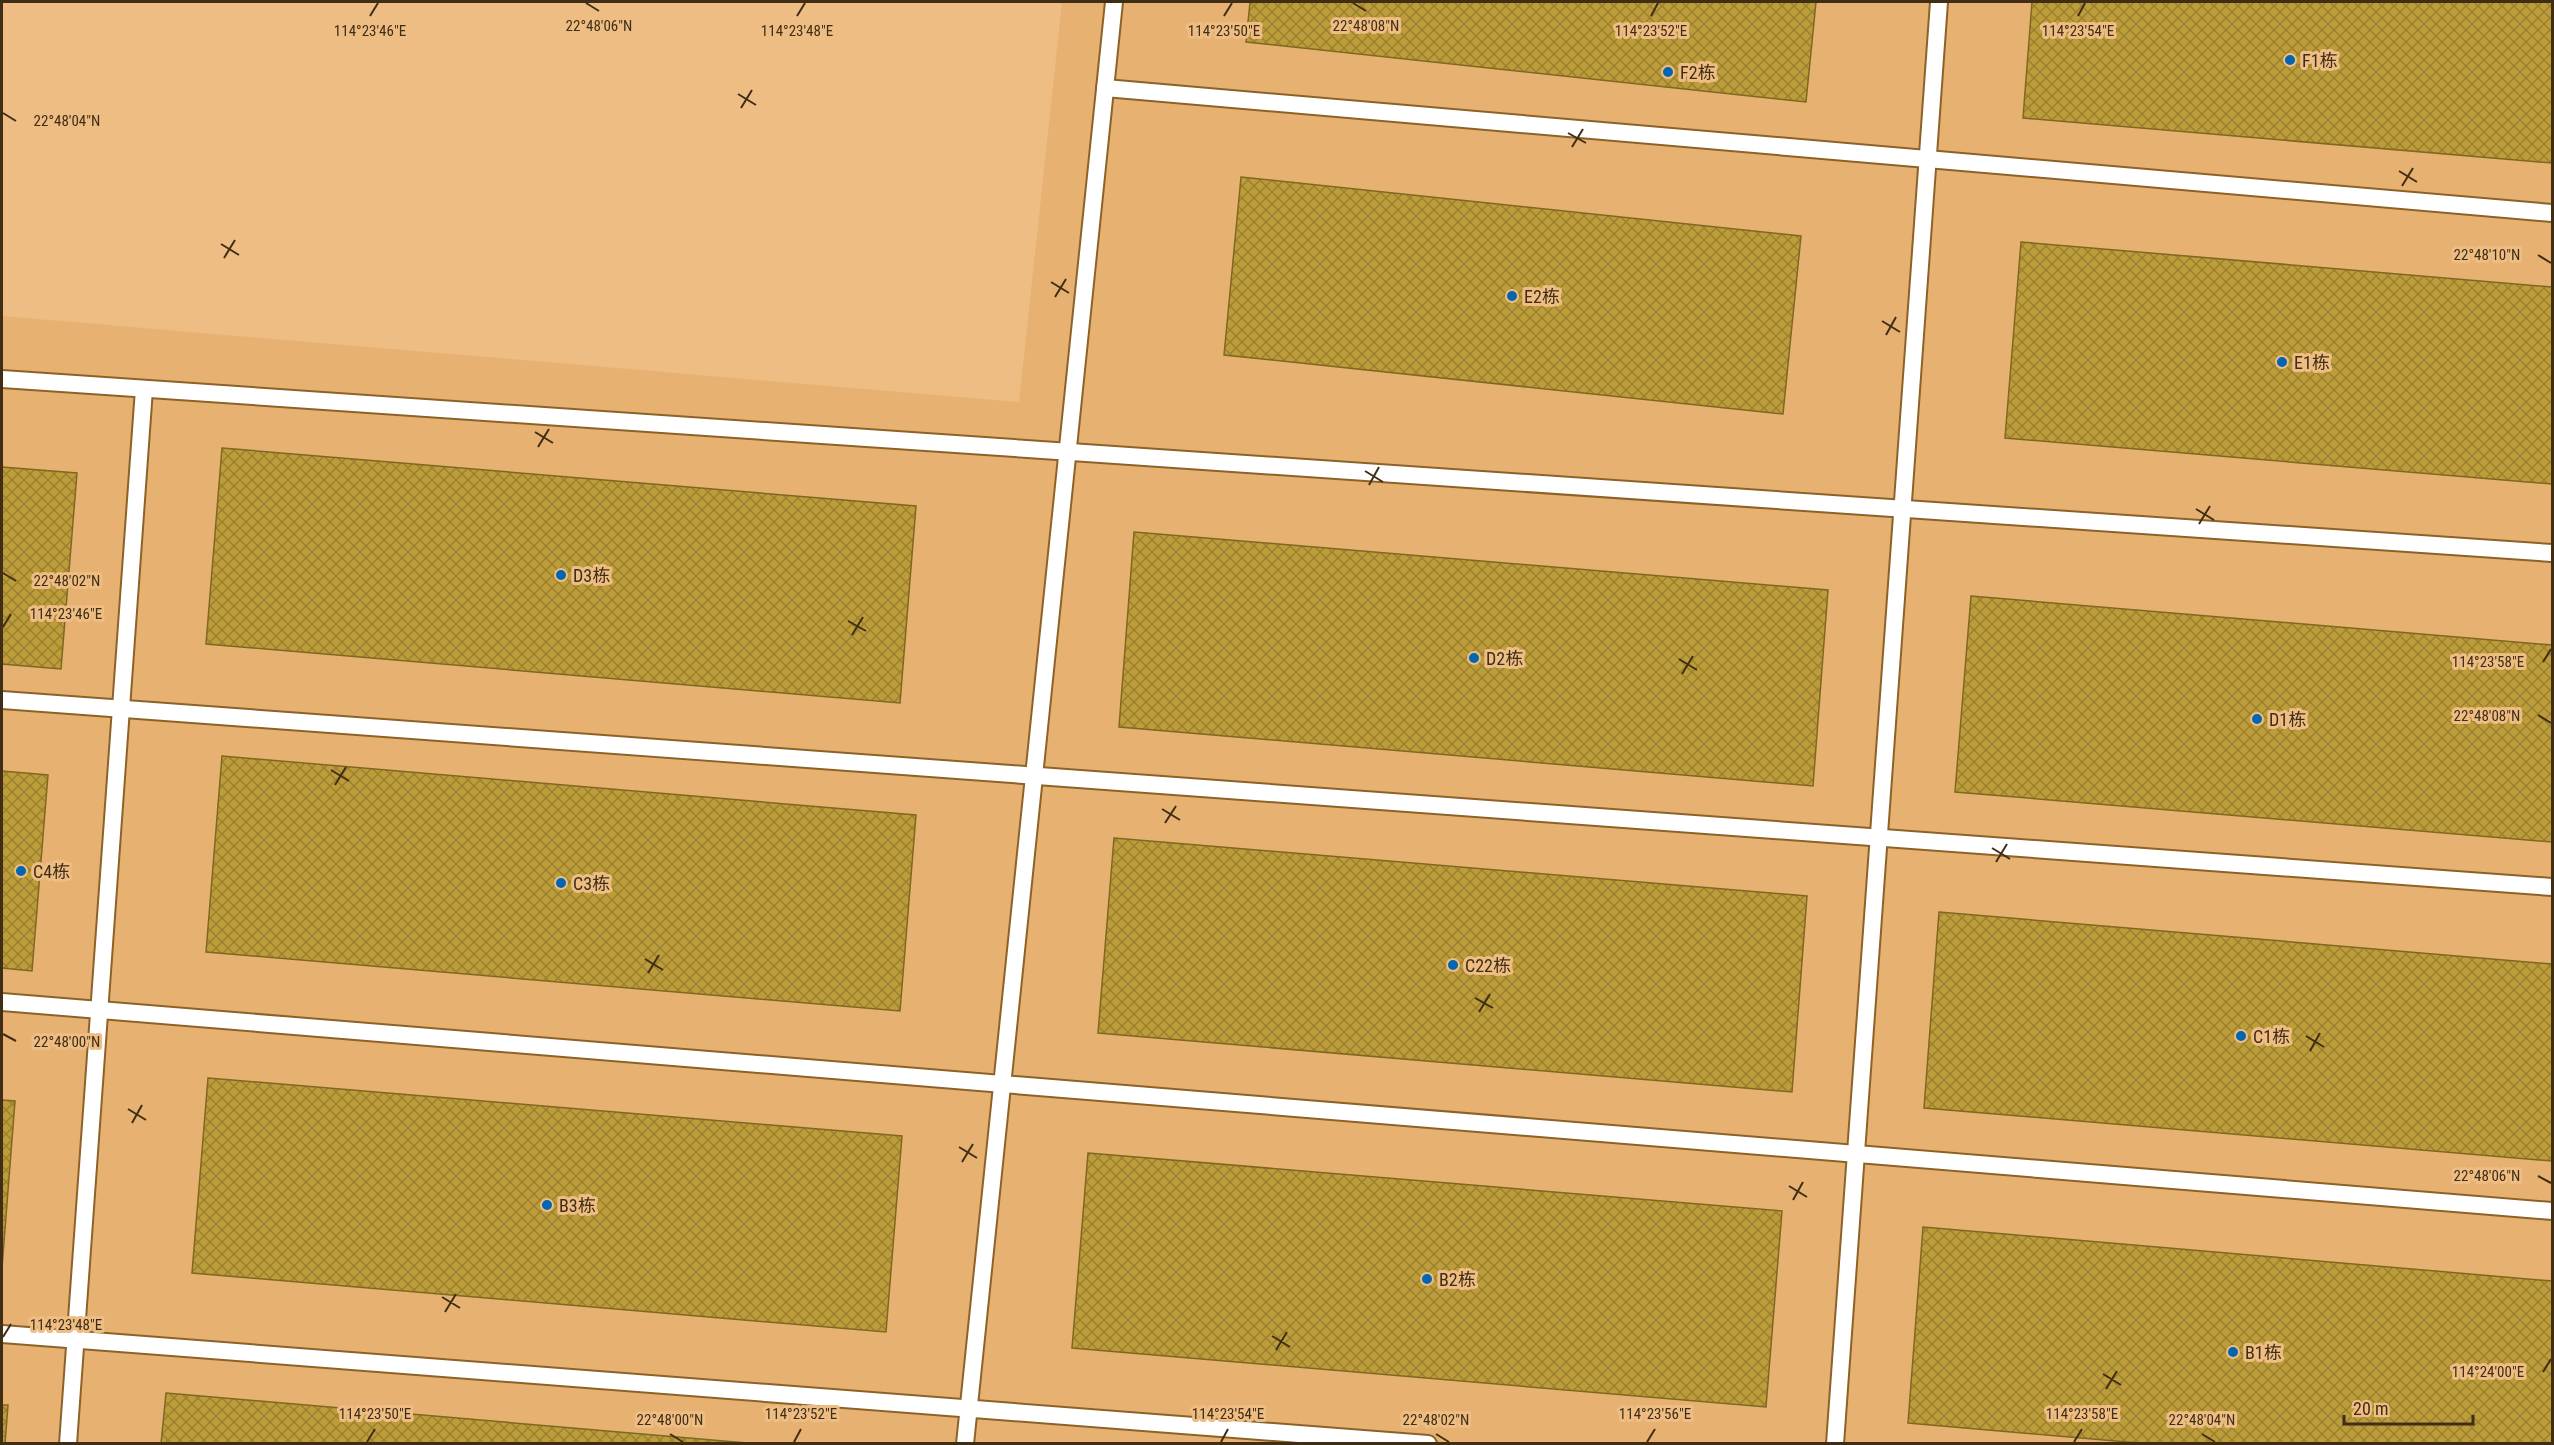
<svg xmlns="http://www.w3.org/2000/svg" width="2554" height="1445" viewBox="0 0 2554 1445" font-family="'Roboto Condensed','Noto Sans SC',sans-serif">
	<defs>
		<pattern id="building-cross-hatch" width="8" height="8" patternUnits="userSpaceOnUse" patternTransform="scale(1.5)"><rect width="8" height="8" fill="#bd9d39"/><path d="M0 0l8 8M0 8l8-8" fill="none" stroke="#9b802f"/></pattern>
	</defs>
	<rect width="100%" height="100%" fill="#eebd84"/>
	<polygon fill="#e7b271" points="1062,2 2552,2 2552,1443 2,1443 2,316 1019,402"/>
	<g fill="url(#building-cross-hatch)" stroke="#7f6821" stroke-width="1.5">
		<polygon points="1250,2 1816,2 1806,102 1246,42"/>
		<polygon points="2032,2 2552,2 2552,163 2023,118"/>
		<polygon points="1241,177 1801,236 1783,414 1224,355"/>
		<polygon points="2021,242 2552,287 2552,484 2005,438"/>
		<polygon points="222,448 916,506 900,703 206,644"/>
		<polygon points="2,467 77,473 61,669 2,664"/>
		<polygon points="1134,532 1828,590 1813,786 1119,727"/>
		<polygon points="1971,596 2552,645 2552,842 1955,792"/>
		<polygon points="222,756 916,815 900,1011 206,952"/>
		<polygon points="2,771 48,775 32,971 2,968"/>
		<polygon points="1114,838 1807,896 1792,1092 1098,1033"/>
		<polygon points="1939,912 2552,964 2552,1161 1924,1108"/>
		<polygon points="208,1078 902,1136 886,1332 192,1273"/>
		<polygon points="2,1100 15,1101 2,1268"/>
		<polygon points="1088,1153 1782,1211 1766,1407 1072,1348"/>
		<polygon points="1923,1227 2552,1281 2552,1444 2150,1444 1908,1423"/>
		<polygon points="166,1393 759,1444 161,1444"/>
		<polygon points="2,1405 8,1405 5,1444 2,1444"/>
	</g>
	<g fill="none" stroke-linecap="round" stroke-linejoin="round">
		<g stroke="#8d6228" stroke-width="20">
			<g id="service">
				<polyline points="1105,88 2552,213"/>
				<polyline points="2,379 2552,553"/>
				<polyline points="2,700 2552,887"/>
				<polyline points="2,1002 2552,1211"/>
				<polyline points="2,1334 1428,1444"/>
				<polyline points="68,1444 144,389"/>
				<polyline points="965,1444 1114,2"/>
				<polyline points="1835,1444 1939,2"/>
			</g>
		</g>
		<use href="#service" stroke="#fff" stroke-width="16"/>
	</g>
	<path fill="none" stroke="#402d15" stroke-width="2" d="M586,3l13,8M1353,3l13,8M370,16l8,-13M797,16l8,-13M1224,16l8,-13M1651,16l7,-13M2078,16l7,-13M738,94l18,11M741,108l11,-18M3,113l13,8M1568,133l18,10M1572,147l11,-18M2399,171l18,11M2402,186l11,-18M221,244l18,11M2538,255l13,8M224,258l11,-18M1051,282l18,11M1055,297l11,-18M1882,321l18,11M1886,335l10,-18M535,432l18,11M538,447l11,-18M1365,471l18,11M1369,485l10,-18M2196,509l18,11M2199,524l11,-18M3,573l13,8M848,621l18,10M3,627l8,-13M852,635l11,-18M1679,659l18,11M2543,662l8,-13M1682,674l11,-18M2538,715l13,8M331,770l18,11M335,785l11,-18M1162,809l18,11M1165,823l11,-17M1992,848l18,11M1996,862l11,-18M645,959l18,11M648,973l11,-18M1475,998l18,10M1479,1012l11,-18M3,1034l13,7M2306,1036l18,11M2310,1051l10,-18M128,1109l18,11M132,1123l10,-18M959,1147l18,11M962,1162l11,-18M2538,1176l13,7M1789,1186l18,11M1793,1200l10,-18M442,1297l18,11M445,1312l11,-18M1272,1336l18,11M3,1337l8,-13M1276,1350l11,-18M2543,1372l8,-13M2103,1374l18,11M2106,1389l11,-18M670,1434l13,8M1436,1434l13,8M2202,1434l13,8M367,1442l8,-13M794,1442l7,-13M1221,1442l7,-13M1647,1442l8,-13M2074,1442l8,-13"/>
	<g fill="#0365b1" stroke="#eebd84" stroke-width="2">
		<circle cx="2290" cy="60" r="6"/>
		<circle cx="1668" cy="72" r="6"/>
		<circle cx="1512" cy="296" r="6"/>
		<circle cx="2282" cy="362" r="6"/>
		<circle cx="561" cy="575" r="6"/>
		<circle cx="1474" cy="658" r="6"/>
		<circle cx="2257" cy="719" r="6"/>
		<circle cx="21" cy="871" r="6"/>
		<circle cx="561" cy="883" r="6"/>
		<circle cx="1453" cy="965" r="6"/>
		<circle cx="2241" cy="1036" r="6"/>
		<circle cx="547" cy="1205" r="6"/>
		<circle cx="1427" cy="1279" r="6"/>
		<circle cx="2233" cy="1352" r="6"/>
	</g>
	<g text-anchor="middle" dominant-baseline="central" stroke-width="6" stroke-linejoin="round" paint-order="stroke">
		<g font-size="18" fill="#402d15" stroke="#eebd84" text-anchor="start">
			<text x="2302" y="60">F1栋</text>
			<text x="1680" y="72">F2栋</text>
			<text x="1524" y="296">E2栋</text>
			<text x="2294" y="362">E1栋</text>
			<text x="573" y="575">D3栋</text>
			<text x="1486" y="658">D2栋</text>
			<text x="2269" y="719">D1栋</text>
			<text x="33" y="871">C4栋</text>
			<text x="573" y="883">C3栋</text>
			<text x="1465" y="965">C22栋</text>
			<text x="2253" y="1036">C1栋</text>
			<text x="559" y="1205">B3栋</text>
			<text x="1439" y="1279">B2栋</text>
			<text x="2245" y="1352">B1栋</text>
		</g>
	</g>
	<g font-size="15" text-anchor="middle" fill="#402d15" stroke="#eebd84" stroke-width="6" stroke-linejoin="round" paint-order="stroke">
		<text x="599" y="31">22°48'06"N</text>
		<text x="1366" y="31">22°48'08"N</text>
		<text x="2078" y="36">114°23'54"E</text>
		<text x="370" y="36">114°23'46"E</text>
		<text x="797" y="36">114°23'48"E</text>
		<text x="1224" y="36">114°23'50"E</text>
		<text x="1651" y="36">114°23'52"E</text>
		<text x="67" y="126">22°48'04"N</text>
		<text x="2487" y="260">22°48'10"N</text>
		<text x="67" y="586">22°48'02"N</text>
		<text x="66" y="619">114°23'46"E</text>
		<text x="2488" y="667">114°23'58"E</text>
		<text x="2487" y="721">22°48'08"N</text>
		<text x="67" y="1047">22°48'00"N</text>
		<text x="2487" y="1181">22°48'06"N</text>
		<text x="66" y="1330">114°23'48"E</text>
		<text x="2488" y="1377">114°24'00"E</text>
		<text x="375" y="1419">114°23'50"E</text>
		<text x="801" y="1419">114°23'52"E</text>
		<text x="1228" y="1419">114°23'54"E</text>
		<text x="1655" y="1419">114°23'56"E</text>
		<text x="2082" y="1419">114°23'58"E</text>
		<text x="670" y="1425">22°48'00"N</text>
		<text x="1436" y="1425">22°48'02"N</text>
		<text x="2202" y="1425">22°48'04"N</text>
	</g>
	<rect width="2554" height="1445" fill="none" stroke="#402d15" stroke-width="6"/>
	<path d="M2344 1415v9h129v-9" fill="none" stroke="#402d15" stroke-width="3"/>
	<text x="2353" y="1415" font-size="18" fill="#402d15" stroke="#eebd84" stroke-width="4.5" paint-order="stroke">20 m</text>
</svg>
